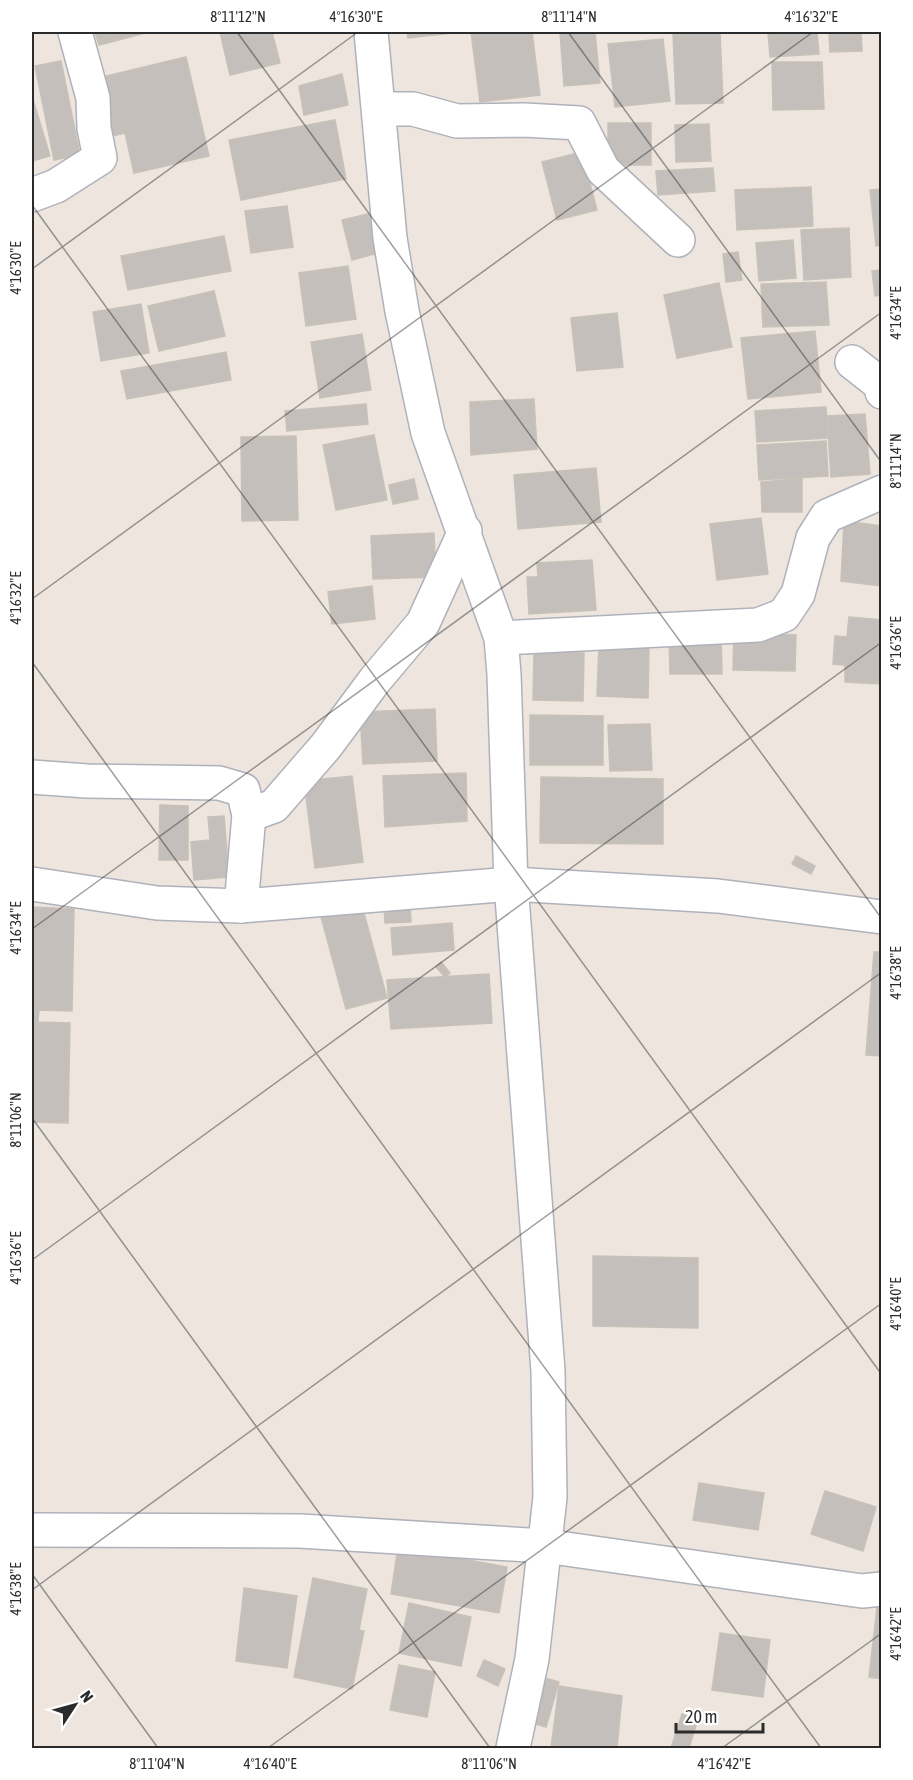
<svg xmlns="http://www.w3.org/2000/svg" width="913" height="1780" viewBox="0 0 913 1780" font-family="'Asap Condensed',sans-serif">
	<rect width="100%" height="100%" fill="#ede5de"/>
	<g fill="#c5bfbb" stroke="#c8c1b8" stroke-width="1.5">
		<polygon points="95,32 149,32 99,45"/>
		<polygon points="220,32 272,32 280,63 230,75"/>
		<polygon points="407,32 461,32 408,38"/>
		<polygon points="471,32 532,32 540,95 480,102"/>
		<polygon points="560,32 595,32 600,83 564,86"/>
		<polygon points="720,32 723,103 676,104 673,33"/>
		<polygon points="768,32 817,32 819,54 770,57"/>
		<polygon points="829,32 861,32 862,51 830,52"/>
		<polygon points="663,39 670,101 615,107 608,44"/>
		<polygon points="186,57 209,156 134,173 125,133 112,136 98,78"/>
		<polygon points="61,61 80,155 54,160 35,66"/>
		<polygon points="772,62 822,62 824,109 773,110"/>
		<polygon points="342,74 348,105 304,115 299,86"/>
		<polygon points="32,96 50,156 32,161"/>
		<polygon points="335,120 346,179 241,200 229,140"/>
		<rect x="608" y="123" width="43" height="42"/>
		<polygon points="709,124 711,161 676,162 675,125"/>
		<polygon points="582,152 597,210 557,220 542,162"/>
		<polygon points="713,168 715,191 658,195 656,171"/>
		<polygon points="811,187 813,226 737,230 735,190"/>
		<polygon points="882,189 882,245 876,246 870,190"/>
		<polygon points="287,206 293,247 251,253 245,211"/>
		<polygon points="368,214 378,253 352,260 342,220"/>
		<polygon points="849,228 851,277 804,280 801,230"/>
		<polygon points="224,236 231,271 128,290 121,256"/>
		<polygon points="793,240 796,278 759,281 756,243"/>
		<polygon points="738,252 742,280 726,282 723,254"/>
		<polygon points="348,266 356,319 306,326 299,273"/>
		<polygon points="882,270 882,295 875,296 872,271"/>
		<polygon points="826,282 829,325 763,327 761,284"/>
		<polygon points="719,283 732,347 677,358 664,295"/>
		<polygon points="214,291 225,336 159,351 148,306"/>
		<polygon points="141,304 149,353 101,361 93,312"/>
		<polygon points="617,313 623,367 577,371 571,318"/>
		<polygon points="815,331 821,392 748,399 741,338"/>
		<polygon points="362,334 371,390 320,398 311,342"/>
		<polygon points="226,352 231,380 127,399 121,371"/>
		<polygon points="534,399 537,449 471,455 470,402"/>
		<polygon points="366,404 368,424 287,431 285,411"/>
		<polygon points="826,407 828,438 757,442 755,411"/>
		<polygon points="865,414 870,474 831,477 827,416"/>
		<polygon points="374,435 387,500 336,510 323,445"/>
		<polygon points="296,436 298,520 242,521 241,437"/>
		<polygon points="826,441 828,476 759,480 757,445"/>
		<polygon points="596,468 601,522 518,529 514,475"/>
		<polygon points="802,478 802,512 762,512 761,482"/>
		<polygon points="414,479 418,499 393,504 389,485"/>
		<polygon points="761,518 768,574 717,580 710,524"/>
		<polygon points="844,521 882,526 882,586 841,581"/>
		<polygon points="434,533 436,577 373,579 371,536"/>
		<polygon points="592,560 596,610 529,614 527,577 538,577 537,563"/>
		<polygon points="372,586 375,619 332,624 328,592"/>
		<polygon points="849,617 882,620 882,684 845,682 845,665 833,664 835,636 847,637"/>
		<polygon points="669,632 721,632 722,674 670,674"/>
		<polygon points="734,632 796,635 795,671 733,670"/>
		<polygon points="599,645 649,648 648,698 597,696"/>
		<polygon points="534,652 584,653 583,701 533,700"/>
		<polygon points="435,709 437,761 363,764 360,712"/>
		<polygon points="530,715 603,716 603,765 530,765"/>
		<polygon points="650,724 652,770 610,771 608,725"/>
		<polygon points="466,773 467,821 385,827 383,776"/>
		<polygon points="352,776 363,862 315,868 304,781"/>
		<polygon points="541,777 663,779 663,844 540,843"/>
		<polygon points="160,805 188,806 188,860 159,860"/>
		<polygon points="224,816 229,877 194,880 191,842 210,840 208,817"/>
		<polygon points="796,856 815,866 811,874 792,864"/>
		<polygon points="410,902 411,922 385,923 384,904"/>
		<polygon points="362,906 387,998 346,1009 321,917"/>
		<polygon points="32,907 74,909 72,1011 39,1010 38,1022 70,1023 68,1123 32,1122"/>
		<polygon points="452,923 454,950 393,955 391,928"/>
		<polygon points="874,952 882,952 882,1056 866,1055"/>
		<polygon points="441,962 450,973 445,977 436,967"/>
		<polygon points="489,974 492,1023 391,1029 387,980"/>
		<polygon points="593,1256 698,1258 698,1328 593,1326"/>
		<polygon points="699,1483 764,1493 758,1530 693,1520"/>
		<polygon points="825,1491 876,1507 863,1551 811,1534"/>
		<polygon points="398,1547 507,1567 499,1613 391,1594"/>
		<polygon points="313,1578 367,1589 359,1630 364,1631 352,1689 294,1677"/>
		<polygon points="244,1588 297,1596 287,1668 236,1661"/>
		<polygon points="878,1599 882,1600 882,1679 869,1677"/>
		<polygon points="409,1603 471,1617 461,1666 399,1653"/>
		<polygon points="720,1633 770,1640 763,1697 712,1690"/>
		<polygon points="484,1660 505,1669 498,1686 477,1676"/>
		<polygon points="399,1665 435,1672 427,1717 390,1710"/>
		<polygon points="545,1678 559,1682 546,1727 532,1723"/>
		<polygon points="559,1686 622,1696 617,1748 551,1748"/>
		<polygon points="682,1714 698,1719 689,1748 671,1748"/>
	</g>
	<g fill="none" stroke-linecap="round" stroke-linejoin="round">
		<g stroke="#afb2bb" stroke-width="36">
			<g id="street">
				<polyline points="371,32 390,238 402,311 428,433 501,638 504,674 511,884 548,1371 550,1497 532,1659 513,1748"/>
				<polyline points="379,109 413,109 457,121 524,120 579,123 603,170 678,240"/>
				<polyline points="32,195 56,186 100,158 94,128 93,98 75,32"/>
				<polyline points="852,362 880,384 882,392"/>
				<polyline points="501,638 758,625 784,615 798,594 813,538 827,516 882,492"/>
				<polyline points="32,777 87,781 219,783 243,790 249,815 241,906"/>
				<polyline points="249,815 274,806 326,746 375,680 423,623 465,531"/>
				<polyline points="32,884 157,903 241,906 511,884 718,896 882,917"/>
				<polyline points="32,1530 300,1531 545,1546 862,1591 882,1589"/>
			</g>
		</g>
		<use href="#street" stroke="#fff" stroke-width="33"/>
	</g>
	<path fill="none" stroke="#2b2b2b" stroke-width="1.5" stroke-opacity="0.45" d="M237,32l645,887M568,32l314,431M32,205l850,1170M32,269l326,-237M32,599l781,-567M32,662l789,1086M32,929l850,-617M32,1118l458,630M32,1260l850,-618M32,1574l126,174M32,1590l850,-618M268,1748l614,-445M722,1748l160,-115"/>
	<rect width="913" height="1780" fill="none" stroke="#ffffff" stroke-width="66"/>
	<g transform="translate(75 1705) rotate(54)" stroke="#ffffff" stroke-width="4.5" paint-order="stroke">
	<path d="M0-4.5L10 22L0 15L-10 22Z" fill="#2b2b2b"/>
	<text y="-9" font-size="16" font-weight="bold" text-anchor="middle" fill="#2b2b2b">N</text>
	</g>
	<path d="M676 1723v9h87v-9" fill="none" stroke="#2b2b2b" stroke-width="3"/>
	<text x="685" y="1723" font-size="18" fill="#2b2b2b" stroke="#ffffff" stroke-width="4.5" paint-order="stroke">20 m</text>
	<rect x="33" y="33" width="847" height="1714" fill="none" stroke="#2b2b2b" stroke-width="2"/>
	<g font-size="15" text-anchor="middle" fill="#2b2b2b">
		<text x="238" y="22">8°11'12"N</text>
		<text x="356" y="22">4°16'30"E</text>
		<text x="569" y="22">8°11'14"N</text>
		<text x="811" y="22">4°16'32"E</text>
		<text transform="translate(16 268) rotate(-90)" y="5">4°16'30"E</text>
		<text transform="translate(896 313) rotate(-90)" y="5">4°16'34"E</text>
		<text transform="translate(896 461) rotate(-90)" y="5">8°11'14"N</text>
		<text transform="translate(16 598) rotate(-90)" y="5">4°16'32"E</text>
		<text transform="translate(896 643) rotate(-90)" y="5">4°16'36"E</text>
		<text transform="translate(16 928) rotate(-90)" y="5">4°16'34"E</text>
		<text transform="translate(896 973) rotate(-90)" y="5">4°16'38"E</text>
		<text transform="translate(16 1120) rotate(-90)" y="5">8°11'06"N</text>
		<text transform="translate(16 1258) rotate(-90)" y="5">4°16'36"E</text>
		<text transform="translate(896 1304) rotate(-90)" y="5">4°16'40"E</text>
		<text transform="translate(16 1589) rotate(-90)" y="5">4°16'38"E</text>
		<text transform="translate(896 1634) rotate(-90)" y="5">4°16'42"E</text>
		<text x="157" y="1769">8°11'04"N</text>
		<text x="270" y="1769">4°16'40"E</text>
		<text x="489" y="1769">8°11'06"N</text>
		<text x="724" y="1769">4°16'42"E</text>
	</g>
</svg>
